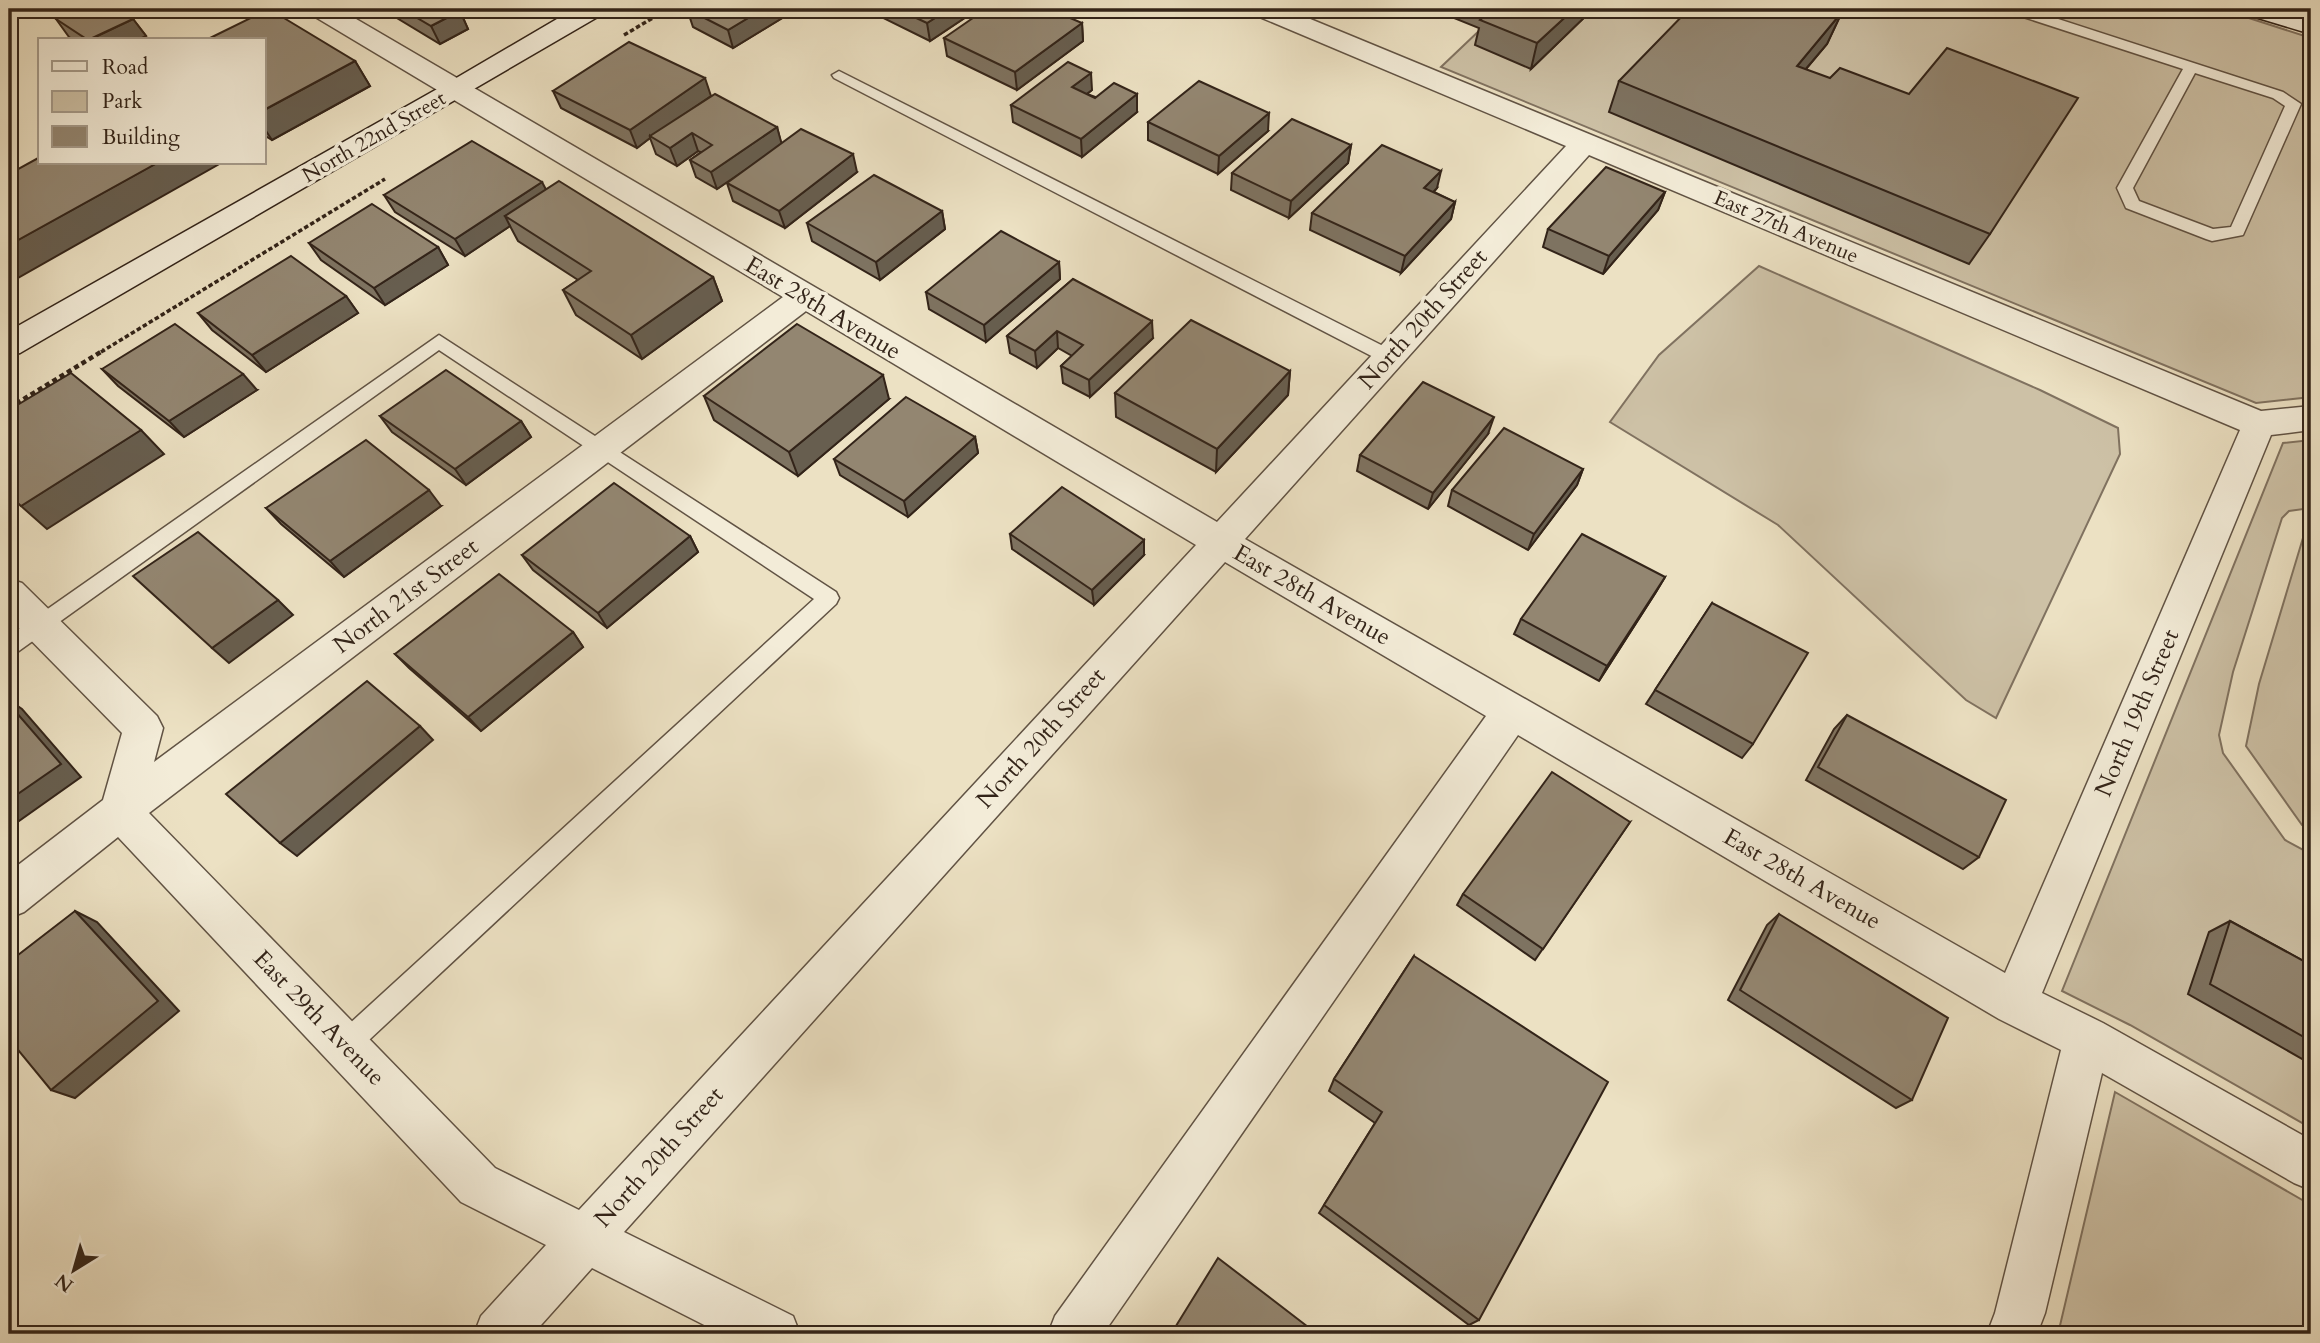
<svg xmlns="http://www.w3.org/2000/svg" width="2320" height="1343" viewBox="0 0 2320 1343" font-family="Cardo,serif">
	<rect width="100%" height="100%" fill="#ece1c3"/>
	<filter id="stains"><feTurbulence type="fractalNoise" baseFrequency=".00286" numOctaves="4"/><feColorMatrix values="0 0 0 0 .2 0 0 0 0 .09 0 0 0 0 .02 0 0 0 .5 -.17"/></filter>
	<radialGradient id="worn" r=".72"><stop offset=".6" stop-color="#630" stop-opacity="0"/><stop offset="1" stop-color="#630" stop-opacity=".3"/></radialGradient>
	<g fill="#cdc1a6" stroke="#807260" stroke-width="2">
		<polygon points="1502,9 2221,9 2311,38 2311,397 2256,403 1441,67"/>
		<polygon points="1759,266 2040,390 2118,428 2120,454 1996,718 1966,700 1778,525 1610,422 1659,355"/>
		<polygon points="2311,440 2311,508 2289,511 2282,518 2233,672 2219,735 2223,753 2285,840 2311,854 2311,1128 2130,1025 2062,991 2283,443"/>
		<polygon points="2306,528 2311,528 2311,830 2302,825 2246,746 2259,684"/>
		<polygon points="2115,1092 2311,1205 2311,1334 2058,1334"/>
	</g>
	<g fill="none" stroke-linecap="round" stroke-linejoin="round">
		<g stroke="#615344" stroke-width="3">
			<g id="lane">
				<path d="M2006,9h21l256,83 18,12 -58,131 -31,6 -6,-2 -80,-31 -9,-20 66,-119 -175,-57zM2195,73l78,25 12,8 -54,121 -18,2 -74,-28 -6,-13z"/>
				<polygon points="839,71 1395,352 1398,357 1395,362 1383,362 834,78 832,75"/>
				<polygon points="439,335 836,592 839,598 836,604 354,1054 345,1057 336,1054 333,1045 336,1036 814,599 439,350 16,653 9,656 9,636"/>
			</g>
		</g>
		<g stroke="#615344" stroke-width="3">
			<g id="street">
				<polygon points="9,9 24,9 20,15 9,18"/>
				<path d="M308,9h31l878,513 349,-376 -311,-131 -4,-6h35l975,402 50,-5v24l-40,5 -229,558 61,30 208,117v50l-17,-7 -192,-110 -57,240 -8,21h-50l8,-21 66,-263 -62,-31 -481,-284 -415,599h-55l7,-18 431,-600 -261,-154 -601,670 169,84 7,18h-78l-130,-66 -59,66h-59l7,-18 65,-71 -85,-43 -343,-365 -94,75 -15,6v-46l94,-72 19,-67 -113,-115v-39l13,4 135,133 6,12 -9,34 629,-465 -471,-282zM1589,155l651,275 -235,543 -760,-434zM806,311l390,234 -617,665 -84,-42 -346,-355z"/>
			</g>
		</g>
		<g stroke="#332419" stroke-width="3">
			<g id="secondary">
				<polygon points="574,9 605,9 601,15 20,353 9,356 9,331 446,84"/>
				<polygon points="2244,9 2283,9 2311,18 2311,34 2248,15"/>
			</g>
		</g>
		<g stroke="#332419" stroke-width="3.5" stroke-dasharray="4.5 2.5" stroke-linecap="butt">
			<polyline points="624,35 668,9"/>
			<polyline points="101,352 385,179"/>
		</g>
		<polyline stroke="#332419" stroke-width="4.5" stroke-dasharray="5 3.5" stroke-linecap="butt" points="9,408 104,350"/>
		<use href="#lane" fill="#f3ecd8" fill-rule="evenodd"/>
		<use href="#street" fill="#f3ecd8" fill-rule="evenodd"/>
		<use href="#secondary" fill="#f3ecd8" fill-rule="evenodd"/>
	</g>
	<g fill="#7e7361" stroke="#332419" stroke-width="2">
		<polygon points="70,9 117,9 133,19 146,36 138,40 74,40 69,37 56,19 72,12"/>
		<polygon points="382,9 456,9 460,11 468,29 440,44"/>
		<polygon points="687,9 797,9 733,48 693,27"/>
		<polygon points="871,9 978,9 930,41 871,12"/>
		<polygon points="1435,9 1593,9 1531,69 1475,45 1479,28 1434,10"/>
		<polygon points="1842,12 1827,44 1806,69 1990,234 1969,264 1609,112 1619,81"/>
		<polygon points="1082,23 1083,41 1017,90 947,56 944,38"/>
		<polygon points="264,40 355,61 370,86 272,140 267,137 264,138"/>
		<polygon points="1092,90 1087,94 1137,112 1082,157 1013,122 1011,105"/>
		<polygon points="553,91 711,96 691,110 777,127 781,143 857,172 785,228 733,201 727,183 743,171 717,189 696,177 690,160 701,152 698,151 677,166 656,154 650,138 637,148 561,108"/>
		<polygon points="1148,122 1268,131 1218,174 1148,140"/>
		<polygon points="1351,145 1348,163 1289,218 1231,190 1232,173"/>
		<polygon points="1437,188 1434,192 1455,202 1451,219 1401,273 1310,230 1312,213"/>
		<polygon points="546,190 713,277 722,301 642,359 576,315 563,290 578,280 518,241 510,226 465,256 395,212 384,195"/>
		<polygon points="1665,192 1658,210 1603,274 1543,247 1548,229"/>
		<polygon points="942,211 945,229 880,280 812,241 807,223"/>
		<polygon points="309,243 438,247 448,265 385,305 321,260"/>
		<polygon points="1059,262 1060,279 986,342 929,309 926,292"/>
		<polygon points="1073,279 1153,338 1090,397 1063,383 1061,366 1072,356 1058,348 1037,368 1010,353 1007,336"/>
		<polygon points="346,296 358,313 266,372 212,330 198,313"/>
		<polygon points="102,369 257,390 184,437 118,386"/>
		<polygon points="1290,371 1288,395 1216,472 1116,417 1115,393"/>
		<polygon points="704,396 889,399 798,476 714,420"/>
		<polygon points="380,416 521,421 531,437 466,485 392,432"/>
		<polygon points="1488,434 1428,509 1357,471 1360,455"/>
		<polygon points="975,437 978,453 908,517 840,475 834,459"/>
		<polygon points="1583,469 1577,485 1528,550 1448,506 1452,490"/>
		<polygon points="441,506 344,577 281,524 266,508"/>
		<polygon points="1010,534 1144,555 1094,605 1012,549"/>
		<polygon points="690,536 698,552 607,628 533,570 522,555"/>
		<polygon points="1665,577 1656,592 1599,681 1514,634 1521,619"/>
		<polygon points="1712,603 1753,744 1742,758 1646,704"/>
		<polygon points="573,632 583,647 481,731 409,668 395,654"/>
		<polygon points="1847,715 1979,857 1963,869 1806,780 1834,729"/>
		<polygon points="1630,822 1535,960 1457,905 1463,894"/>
		<polygon points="1779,914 1912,1100 1896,1108 1728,1000 1767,925"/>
		<polygon points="2230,921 2311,965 2311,1064 2188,994 2209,932"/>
		<polygon points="1414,956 1479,1320 1469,1325 1319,1213 1375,1123 1329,1091 1334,1079"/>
	</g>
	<g fill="#675e4f" stroke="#332419" stroke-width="2">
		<polygon points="763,9 797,9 733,48 728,30"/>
		<polygon points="949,9 978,9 930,41 927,23"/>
		<polygon points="1574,9 1593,9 1531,69 1537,43"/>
		<polygon points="460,11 468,29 440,44 431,26"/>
		<polygon points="1842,12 1827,44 1782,97 1797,66"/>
		<polygon points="133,19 146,36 138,40 89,40"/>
		<polygon points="1082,23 1083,41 1017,90 1015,72"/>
		<polygon points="355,61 370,86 272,140 264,128 264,110"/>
		<polygon points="1091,73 1092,90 1073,104 1072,87"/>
		<polygon points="705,78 711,96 651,137 650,136 650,138 637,148 630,130"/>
		<polygon points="1137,94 1137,112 1082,157 1081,139"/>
		<polygon points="1269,113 1268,131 1218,174 1219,156"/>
		<polygon points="777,127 782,145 717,189 711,172"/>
		<polygon points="692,133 698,151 677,166 670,148"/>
		<polygon points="1351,145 1348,163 1289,218 1291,201"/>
		<polygon points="853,154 857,172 785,228 779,211"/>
		<polygon points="157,163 221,163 9,283 9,245"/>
		<polygon points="1441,171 1437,188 1421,205 1424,188"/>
		<polygon points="542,182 551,199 505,216 510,226 465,256 455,239"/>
		<polygon points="1665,192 1658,210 1603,274 1609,256"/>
		<polygon points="1455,202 1451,219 1401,273 1405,256"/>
		<polygon points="942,211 945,229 880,280 876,262"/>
		<polygon points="438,247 448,265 385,305 374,288"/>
		<polygon points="1059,262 1060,279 986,342 984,325"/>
		<polygon points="713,277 722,301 642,359 631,335"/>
		<polygon points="346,296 358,313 266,372 252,355"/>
		<polygon points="1152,321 1153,338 1090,397 1089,380"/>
		<polygon points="1057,331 1058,348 1037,368 1035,351"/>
		<polygon points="1290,371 1288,395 1216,472 1217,449"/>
		<polygon points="243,374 257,390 184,437 169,421"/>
		<polygon points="883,375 889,399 798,476 789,452"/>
		<polygon points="1494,417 1488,434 1428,509 1433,493"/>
		<polygon points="521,421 531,437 466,485 455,469"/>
		<polygon points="141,430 164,454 47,529 21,506"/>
		<polygon points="975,437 978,453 908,517 904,501"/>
		<polygon points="1583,469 1577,485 1528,550 1534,534"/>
		<polygon points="429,490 441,506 344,577 330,561"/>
		<polygon points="690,536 698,552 607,628 598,613"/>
		<polygon points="1144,540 1144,555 1094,605 1092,590"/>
		<polygon points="1665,577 1656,592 1599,681 1607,666"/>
		<polygon points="278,600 293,615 229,663 212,648"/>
		<polygon points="573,632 583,647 481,731 468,717"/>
		<polygon points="9,700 22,709 81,777 9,828"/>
		<polygon points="420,726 433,740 297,856 280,843"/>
		<polygon points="75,911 97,922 179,1011 75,1098 51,1090"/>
	</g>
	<g fill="#938671" stroke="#332419" stroke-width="2">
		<polygon points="78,9 117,9 133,19 88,40 56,19"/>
		<polygon points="269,9 355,61 264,110 264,40 206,40"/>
		<polygon points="402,9 456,9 460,11 431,26"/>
		<polygon points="687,9 763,9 728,30"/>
		<polygon points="897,9 949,9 927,23"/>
		<polygon points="986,9 1049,9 1082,23 1015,72 944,38"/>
		<polygon points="1493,9 1574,9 1537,43 1480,20"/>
		<polygon points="1689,9 1833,9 1842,12 1797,66 1830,78 1840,68 1909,94 1947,48 2078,98 1990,234 1619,81"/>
		<polygon points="629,42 705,78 630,130 553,91"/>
		<polygon points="1068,62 1091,73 1072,87 1095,98 1114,83 1137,94 1081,139 1011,105"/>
		<polygon points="1199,81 1269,113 1219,156 1148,122"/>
		<polygon points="715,94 777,127 711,172 690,160 712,145 692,133 670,148 650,136"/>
		<polygon points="1292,119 1351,145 1291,201 1232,173"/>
		<polygon points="801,129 853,154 779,211 727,183"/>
		<polygon points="472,141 542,182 455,239 384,195"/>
		<polygon points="1382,145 1441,171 1424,188 1455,202 1405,256 1312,213"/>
		<polygon points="40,157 40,163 157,163 9,245 9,174"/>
		<polygon points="1606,167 1665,192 1609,256 1548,229"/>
		<polygon points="874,175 942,211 876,262 807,223"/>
		<polygon points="559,181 713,277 631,335 563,290 591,271 505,216"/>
		<polygon points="372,204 438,247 374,288 309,243"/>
		<polygon points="1001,231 1059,262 984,325 926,292"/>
		<polygon points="291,256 346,296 252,355 198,313"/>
		<polygon points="1073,279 1152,321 1089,380 1061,366 1083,345 1057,331 1035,351 1007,336"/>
		<polygon points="1191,320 1290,371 1217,449 1115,393"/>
		<polygon points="175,324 243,374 169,421 102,369"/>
		<polygon points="797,324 883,375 789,452 704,396"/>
		<polygon points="446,370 521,421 455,469 380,416"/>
		<polygon points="71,373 141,430 21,506 9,495 9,410"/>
		<polygon points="1423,382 1494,417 1433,493 1360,455"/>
		<polygon points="906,397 975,437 904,501 834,459"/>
		<polygon points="1504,428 1583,469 1534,534 1452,490"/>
		<polygon points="366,440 429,490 330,561 266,508"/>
		<polygon points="614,483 690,536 598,613 522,555"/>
		<polygon points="1062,487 1144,540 1092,590 1010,534"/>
		<polygon points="198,532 278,600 212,648 133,576"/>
		<polygon points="1582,534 1665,577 1607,666 1521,619"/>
		<polygon points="499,574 573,632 468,717 395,654"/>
		<polygon points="1712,603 1808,653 1753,744 1655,690"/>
		<polygon points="367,681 420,726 280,843 226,794"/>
		<polygon points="9,704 61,764 9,800"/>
		<polygon points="1847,715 2006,800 1979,857 1818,767"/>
		<polygon points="1552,772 1630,822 1543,949 1463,894"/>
		<polygon points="75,911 158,1001 51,1090 9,1039 9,962"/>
		<polygon points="1779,914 1948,1018 1912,1100 1740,990"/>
		<polygon points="2230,921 2311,965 2311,1041 2210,984"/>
		<polygon points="1414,956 1608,1082 1479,1320 1324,1205 1382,1112 1334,1079"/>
		<polygon points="1218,1258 1312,1330 1310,1334 1171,1334"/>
	</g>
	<g text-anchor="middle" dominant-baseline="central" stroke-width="7" stroke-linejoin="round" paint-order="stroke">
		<g font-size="21" fill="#332419" stroke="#f3ecd8">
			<text transform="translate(374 137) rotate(-30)">North 22nd Street</text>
			<text transform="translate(1786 227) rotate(23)">East 27th Avenue</text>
		</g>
		<g font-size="24" fill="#332419" stroke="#f3ecd8">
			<text transform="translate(823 308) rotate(31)">East 28th Avenue</text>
			<text transform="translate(1423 319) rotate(-48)">North 20th Street</text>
			<text transform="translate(1312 595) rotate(30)">East 28th Avenue</text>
			<text transform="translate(406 596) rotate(-37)">North 21st Street</text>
			<text transform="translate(2137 713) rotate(-67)">North 19th Street</text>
			<text transform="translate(1041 738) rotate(-48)">North 20th Street</text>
			<text transform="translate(1802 879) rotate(30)">East 28th Avenue</text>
			<text transform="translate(319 1018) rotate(46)">East 29th Avenue</text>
			<text transform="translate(659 1157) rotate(-48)">North 20th Street</text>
		</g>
	</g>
	<rect width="2320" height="1343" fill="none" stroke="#ece1c3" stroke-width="35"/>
	<rect x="10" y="10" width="2299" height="1322" fill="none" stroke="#332419" stroke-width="3.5"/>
	<rect x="18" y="18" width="2285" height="1308" fill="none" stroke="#332419" stroke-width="2"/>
	<rect x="38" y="38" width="228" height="126" fill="#f3ecd8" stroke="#a69c8c" stroke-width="2"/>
	<rect x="52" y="61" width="35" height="10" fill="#f3ecd8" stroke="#a69c8c" stroke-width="2"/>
	<text x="102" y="74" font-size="21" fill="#332419">Road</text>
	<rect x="52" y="91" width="35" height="21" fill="#cdc1a6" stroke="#a69c8c" stroke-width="2"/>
	<text x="102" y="108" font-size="21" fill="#332419">Park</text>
	<rect x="52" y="126" width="35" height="21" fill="#938671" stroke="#a69c8c" stroke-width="2"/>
	<text x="102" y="144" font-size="21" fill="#332419">Building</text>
	<g transform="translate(74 1270) rotate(217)" stroke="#f3ecd8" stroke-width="5" paint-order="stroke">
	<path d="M0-5L12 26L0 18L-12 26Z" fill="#332419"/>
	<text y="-10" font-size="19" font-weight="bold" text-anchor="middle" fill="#332419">N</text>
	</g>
	<rect width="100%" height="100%" filter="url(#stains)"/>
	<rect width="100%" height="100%" fill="url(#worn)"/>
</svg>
